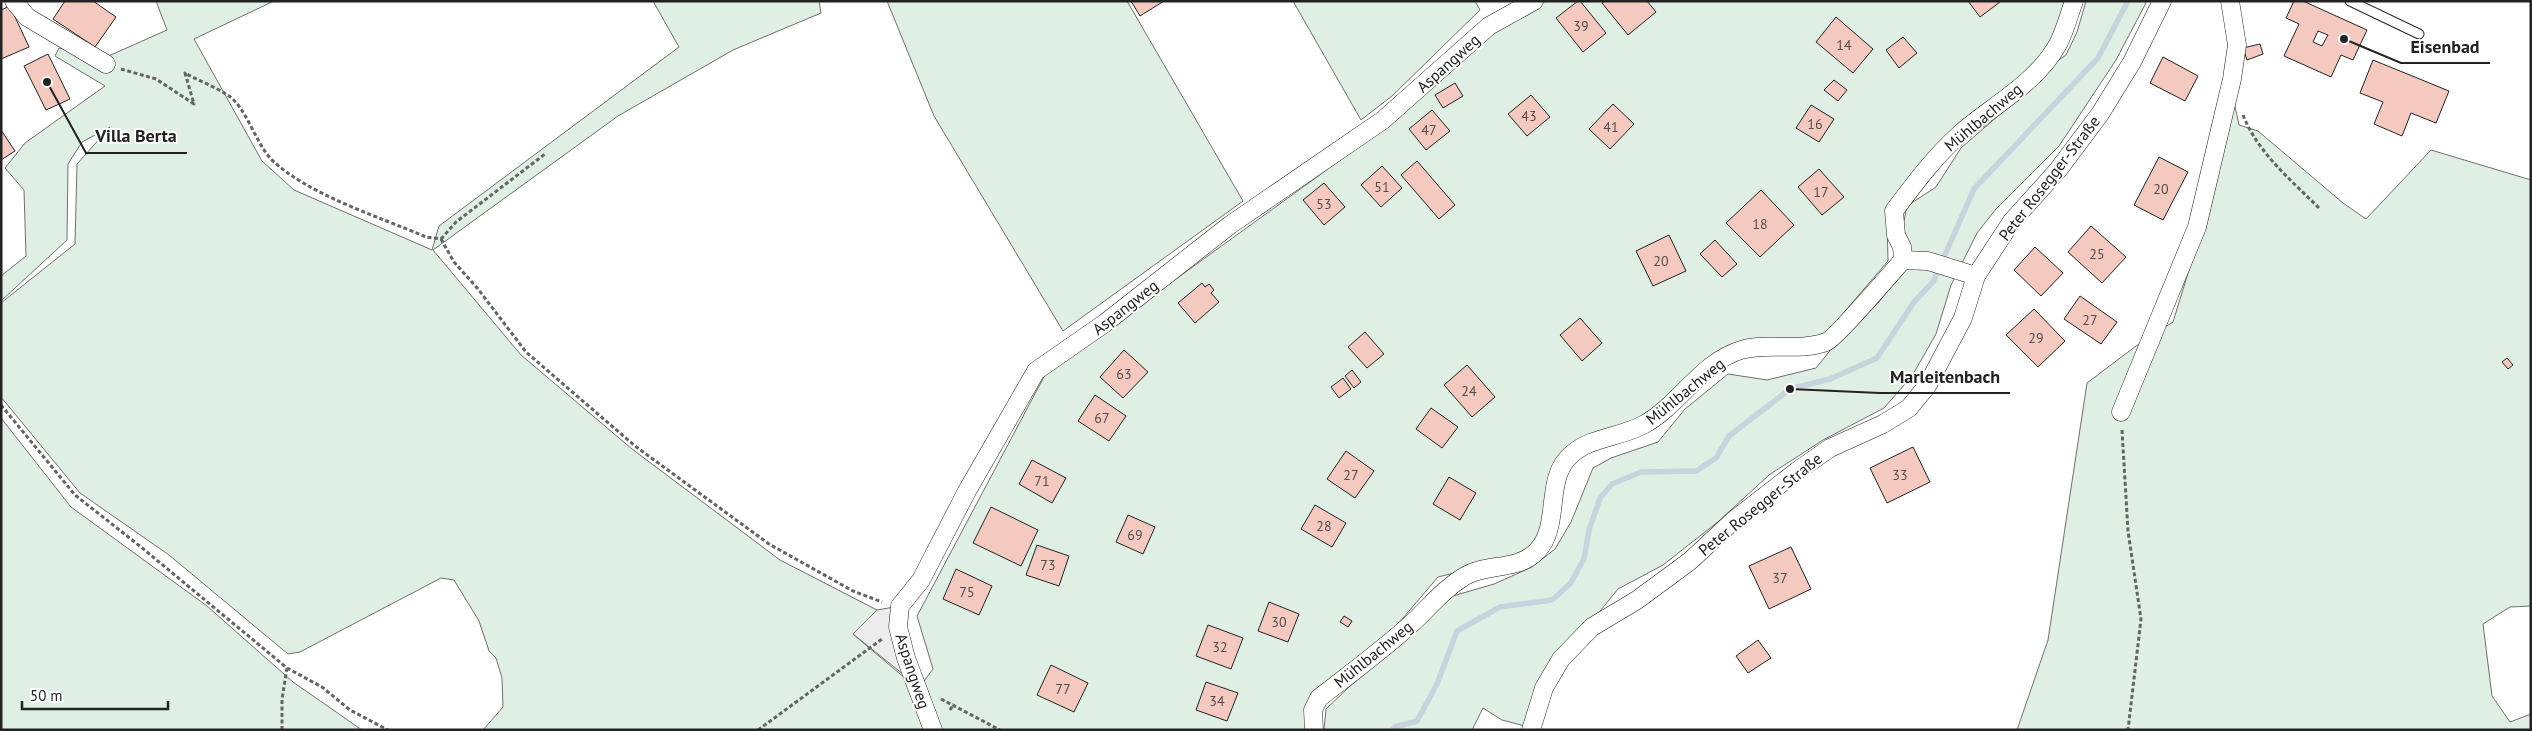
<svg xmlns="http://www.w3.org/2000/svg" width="2532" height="731" viewBox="0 0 2532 731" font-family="'PT Sans',sans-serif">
	<rect width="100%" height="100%" fill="#fff"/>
	<g fill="#e0efe3" stroke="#6f6f6f">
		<polygon points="156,1 274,1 194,39 262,161 294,190 432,250 439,226 679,47 653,1 819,1 821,13 733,50 618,116 433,250 521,355 632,449 780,560 877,610 854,635 918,689 933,669 917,616 1046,373 1386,127 1495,28 1546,1 2070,1 2053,42 2020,81 1887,218 1888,261 1822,338 1753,342 1641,420 1557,460 1542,533 1519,557 1438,577 1380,645 1314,693 1311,730 483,730 503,707 502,678 496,658 489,651 479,621 454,580 441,578 300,652 288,654 169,555 80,493 1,397 1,303 75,244 77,164 110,127 82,142 68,164 67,240 1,301 1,276 26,256 24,190 5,168 25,143 105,86 55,56 59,48 104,58 167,30"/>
		<polygon points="887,1 1127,1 1243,201 1063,331 934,116"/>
		<polygon points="1293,1 1475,1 1480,10 1392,96 1361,120"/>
		<polygon points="2086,1 2147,1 2116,60 2059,146 1996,209 1977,233 1951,285 1936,334 1912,376 1884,408 1823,440 1769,475 1719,521 1663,565 1618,589 1596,616 1525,726 1502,720 1483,708 1472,730 1324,730 1326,709 1349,687 1402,644 1453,596 1494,584 1532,567 1555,549 1571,522 1593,468 1611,458 1658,442 1685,409 1728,374 1767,380 1816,368 1833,347 1879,302 1904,269 1910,255 1903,225 1907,206 1936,187 1961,148 1999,115 2047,68 2066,55 2077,32"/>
		<polygon points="2233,97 2239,125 2258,131 2343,203 2366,219 2431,150 2531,180 2531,606 2510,607 2483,624 2492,696 2510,722 2531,714 2531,730 2017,730 2048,640 2087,383 2140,343 2173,322 2213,192"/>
		<polygon points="1,418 71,507 207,606 293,682 362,730 1,730"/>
	</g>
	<polygon fill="#ededed" stroke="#6f6f6f" points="900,606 909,679 853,634 877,610"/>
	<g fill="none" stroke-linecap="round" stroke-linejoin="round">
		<polyline stroke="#c7d3dd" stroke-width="5.5" points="1392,730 1395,727 1417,721 1437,684 1457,631 1500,607 1552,600 1570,584 1584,559 1589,530 1600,498 1612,484 1641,472 1696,471 1716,458 1729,436 1790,389 1830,379 1877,358 1914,302 1933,282 1974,189 2098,58 2128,1"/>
	</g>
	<g fill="#f3c9c0" stroke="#222" fill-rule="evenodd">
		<polygon points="65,1 93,1 116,17 95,47 53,19"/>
		<polygon points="1131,1 1164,1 1140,16"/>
		<polygon points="1578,1 1580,1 1606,33 1583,52 1556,18"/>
		<polygon points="1605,1 1647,1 1656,12 1628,35 1602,3"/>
		<polygon points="1968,1 1999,1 2000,2 1980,17"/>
		<path d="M2294,1h9l64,29 -14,30 -12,-5 -10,22 -47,-21 15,-32 -13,-6zM2318,31l10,4 -6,11 -9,-4z"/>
		<polygon points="10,6 29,47 1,59 1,10"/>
		<polygon points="1836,17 1873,49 1853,73 1816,42"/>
		<polygon points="1903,37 1917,53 1899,68 1886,50"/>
		<polygon points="2260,44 2263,54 2247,60 2243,48"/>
		<polygon points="48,54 70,99 46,110 24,66"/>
		<polygon points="2163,57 2198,76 2185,101 2150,83"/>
		<polygon points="2373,60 2449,91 2436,123 2411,113 2402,136 2374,124 2383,102 2360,93"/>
		<polygon points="1834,80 1847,90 1838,101 1824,90"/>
		<polygon points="1455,83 1463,96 1443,108 1435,95"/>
		<polygon points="1531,95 1550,117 1527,136 1508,114"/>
		<polygon points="1613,104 1634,124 1610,149 1589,129"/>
		<polygon points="1811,105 1834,119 1819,142 1796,128"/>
		<polygon points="1432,110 1450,131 1426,150 1409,129"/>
		<polygon points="1,130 15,151 1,160"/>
		<polygon points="2159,157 2188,172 2163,220 2134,205"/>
		<polygon points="1417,161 1455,205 1439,219 1401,175"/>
		<polygon points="1382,166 1402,188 1381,207 1361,185"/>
		<polygon points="1819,169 1844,197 1822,215 1798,187"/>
		<polygon points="1324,183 1345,207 1324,225 1303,200"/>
		<polygon points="1761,190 1794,225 1760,257 1726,223"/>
		<polygon points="2091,226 2126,257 2102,283 2068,252"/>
		<polygon points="1669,235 1686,271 1653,286 1636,251"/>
		<polygon points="1715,240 1737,264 1722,277 1700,254"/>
		<polygon points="2035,247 2063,273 2041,296 2014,270"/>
		<polygon points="1202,283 1205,287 1209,284 1214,290 1211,293 1219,302 1195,323 1178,303"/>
		<polygon points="2080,296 2117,322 2101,344 2064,319"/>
		<polygon points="2034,309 2065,341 2038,367 2006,335"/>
		<polygon points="1580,318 1602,343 1582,361 1560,335"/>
		<polygon points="1365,332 1384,354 1367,368 1348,347"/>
		<polygon points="1124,350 1148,372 1123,398 1100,377"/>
		<polygon points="2507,358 2513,365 2508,369 2502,362"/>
		<polygon points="1467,365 1495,397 1472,417 1444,385"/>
		<polygon points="1352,370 1361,382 1354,388 1345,376"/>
		<polygon points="1343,378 1351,389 1339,398 1331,387"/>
		<polygon points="1095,395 1126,416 1109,441 1078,421"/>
		<polygon points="1431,408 1458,427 1442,448 1416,429"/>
		<polygon points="1913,447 1930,482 1887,503 1870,468"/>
		<polygon points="1346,451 1374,471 1355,498 1327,479"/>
		<polygon points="1032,460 1066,478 1052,503 1019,484"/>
		<polygon points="1449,477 1476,493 1460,520 1433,504"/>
		<polygon points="1315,505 1346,523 1332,547 1301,529"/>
		<polygon points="991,507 1038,530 1021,566 973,543"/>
		<polygon points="1128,515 1155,527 1143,554 1116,542"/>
		<polygon points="1037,545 1069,556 1059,586 1026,575"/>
		<polygon points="1791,547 1811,589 1769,609 1749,566"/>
		<polygon points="956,569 992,586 979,615 943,599"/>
		<polygon points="1269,602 1299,614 1288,642 1258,631"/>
		<polygon points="1344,616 1352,621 1348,627 1340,622"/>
		<polygon points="1208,625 1243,638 1231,669 1196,656"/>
		<polygon points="1758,640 1771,658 1748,673 1736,656"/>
		<polygon points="1051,665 1088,683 1074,712 1037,695"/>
		<polygon points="1206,682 1238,693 1227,721 1196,710"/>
	</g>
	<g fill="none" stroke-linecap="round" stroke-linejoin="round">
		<g stroke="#222" stroke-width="11">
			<polyline id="lane" points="2350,1 2419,34"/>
		</g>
		<g stroke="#222" stroke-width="19">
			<g id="street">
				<polyline points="14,1 27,17 106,64"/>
				<polyline points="1903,260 1928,261 1976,276"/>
				<polyline points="2121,412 2197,227 2232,79 2237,45 2230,1"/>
				<polyline points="933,730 906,658 898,627 900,606 921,580 967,491 1036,371 1105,323 1230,225 1383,120 1489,26 1534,1"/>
				<path d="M1314,730l-1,-20 6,-12c31,-24 62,-47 91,-73 19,-17 33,-36 55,-49 22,-13 53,-5 72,-25 25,-26 6,-73 35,-97 19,-17 49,-17 71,-29 36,-19 58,-63 98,-75 27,-8 58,2 85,-8 10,-4 66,-70 77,-82l-1,-13 -6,-12 -2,-24c21,-28 41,-55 67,-78 32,-28 76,-50 97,-89 7,-13 11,-29 16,-43"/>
				<polyline points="1531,730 1544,688 1561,659 1592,627 1637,600 1690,561 1734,520 1797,471 1830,448 1883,424 1909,408 1927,386 1963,318 1976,276 2012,221 2058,170 2100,114 2132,62 2162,1"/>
			</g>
		</g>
		<g stroke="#646464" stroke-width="3" stroke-dasharray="4 2.5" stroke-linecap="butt">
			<path d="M121,69l35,10 38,25 -9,-31c14,8 31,14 44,23 18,13 26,46 42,63 35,35 109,58 155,78l15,2"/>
			<path d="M2243,115c15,38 47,64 76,93"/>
			<polyline points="441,239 454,262 478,289 526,352 635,446 769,544 853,591 882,602"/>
			<polyline points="441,239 456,222 545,154"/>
			<polyline points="1,405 75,495 141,547 287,668 322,687 350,710 388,730"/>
			<polyline points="2122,430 2128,531 2141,619 2128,730"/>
			<polyline points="941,699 1000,730"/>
			<polyline points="950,710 954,704"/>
			<polyline points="282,730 282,699 287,668"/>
			<polyline points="758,730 882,639"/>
		</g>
		<use href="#lane" stroke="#fff" stroke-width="9"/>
		<use href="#street" stroke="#fff" stroke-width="18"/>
	</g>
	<g text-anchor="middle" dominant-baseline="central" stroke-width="4" stroke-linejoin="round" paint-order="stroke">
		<g font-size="14" fill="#564c4a">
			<text x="1581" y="26">39</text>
			<text x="1844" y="45">14</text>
			<text x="1529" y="116">43</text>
			<text x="1815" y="124">16</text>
			<text x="1611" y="127">41</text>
			<text x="1429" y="130">47</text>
			<text x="1382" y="187">51</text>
			<text x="2161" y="189">20</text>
			<text x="1821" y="192">17</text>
			<text x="1324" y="204">53</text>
			<text x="1760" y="224">18</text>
			<text x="2097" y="254">25</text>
			<text x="1661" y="261">20</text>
			<text x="2090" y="320">27</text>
			<text x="2036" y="338">29</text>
			<text x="1124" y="374">63</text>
			<text x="1469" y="391">24</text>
			<text x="1102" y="418">67</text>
			<text x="1351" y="475">27</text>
			<text x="1900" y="475">33</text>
			<text x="1042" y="481">71</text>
			<text x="1324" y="526">28</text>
			<text x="1135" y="535">69</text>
			<text x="1048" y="565">73</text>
			<text x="1780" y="578">37</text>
			<text x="967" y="592">75</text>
			<text x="1279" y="622">30</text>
			<text x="1220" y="647">32</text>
			<text x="1063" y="689">77</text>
			<text x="1217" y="701">34</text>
		</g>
		<g font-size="16" fill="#222" stroke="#fff">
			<text transform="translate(1448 63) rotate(-42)">Aspangweg</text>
			<text transform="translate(1983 117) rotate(-40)">Mühlbachweg</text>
			<text transform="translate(2049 178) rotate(-52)">Peter Rosegger-Straße</text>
			<text transform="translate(1125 307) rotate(-38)">Aspangweg</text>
			<text transform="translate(1685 391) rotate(-39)">Mühlbachweg</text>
			<text transform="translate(1760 504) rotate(-39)">Peter Rosegger-Straße</text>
			<text transform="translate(1373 654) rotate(-39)">Mühlbachweg</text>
			<text transform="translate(913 671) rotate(72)">Aspangweg</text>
		</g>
	</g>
	<path fill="none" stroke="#222" stroke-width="2" d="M2344 39L2401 63H2490M47 82L86 153H187M1790 389L1880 393H2010"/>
	<g fill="#222" stroke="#fff" stroke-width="2">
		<circle cx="2344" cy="39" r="5"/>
		<circle cx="47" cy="82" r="5"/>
		<circle cx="1790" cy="389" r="5"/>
	</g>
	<g font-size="18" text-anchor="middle" font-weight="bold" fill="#222" stroke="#fff" stroke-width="4" stroke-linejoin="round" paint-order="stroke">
		<text x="2445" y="53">Eisenbad</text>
		<text x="136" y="142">Villa Berta</text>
		<text x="1945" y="383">Marleitenbach</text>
	</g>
	<rect width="2532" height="731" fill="none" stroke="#222222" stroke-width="5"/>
	<path d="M22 701v8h146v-8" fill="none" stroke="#222222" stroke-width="2.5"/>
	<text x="30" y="701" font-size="15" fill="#222222" stroke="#ffffff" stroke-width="4" paint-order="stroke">50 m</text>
</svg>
